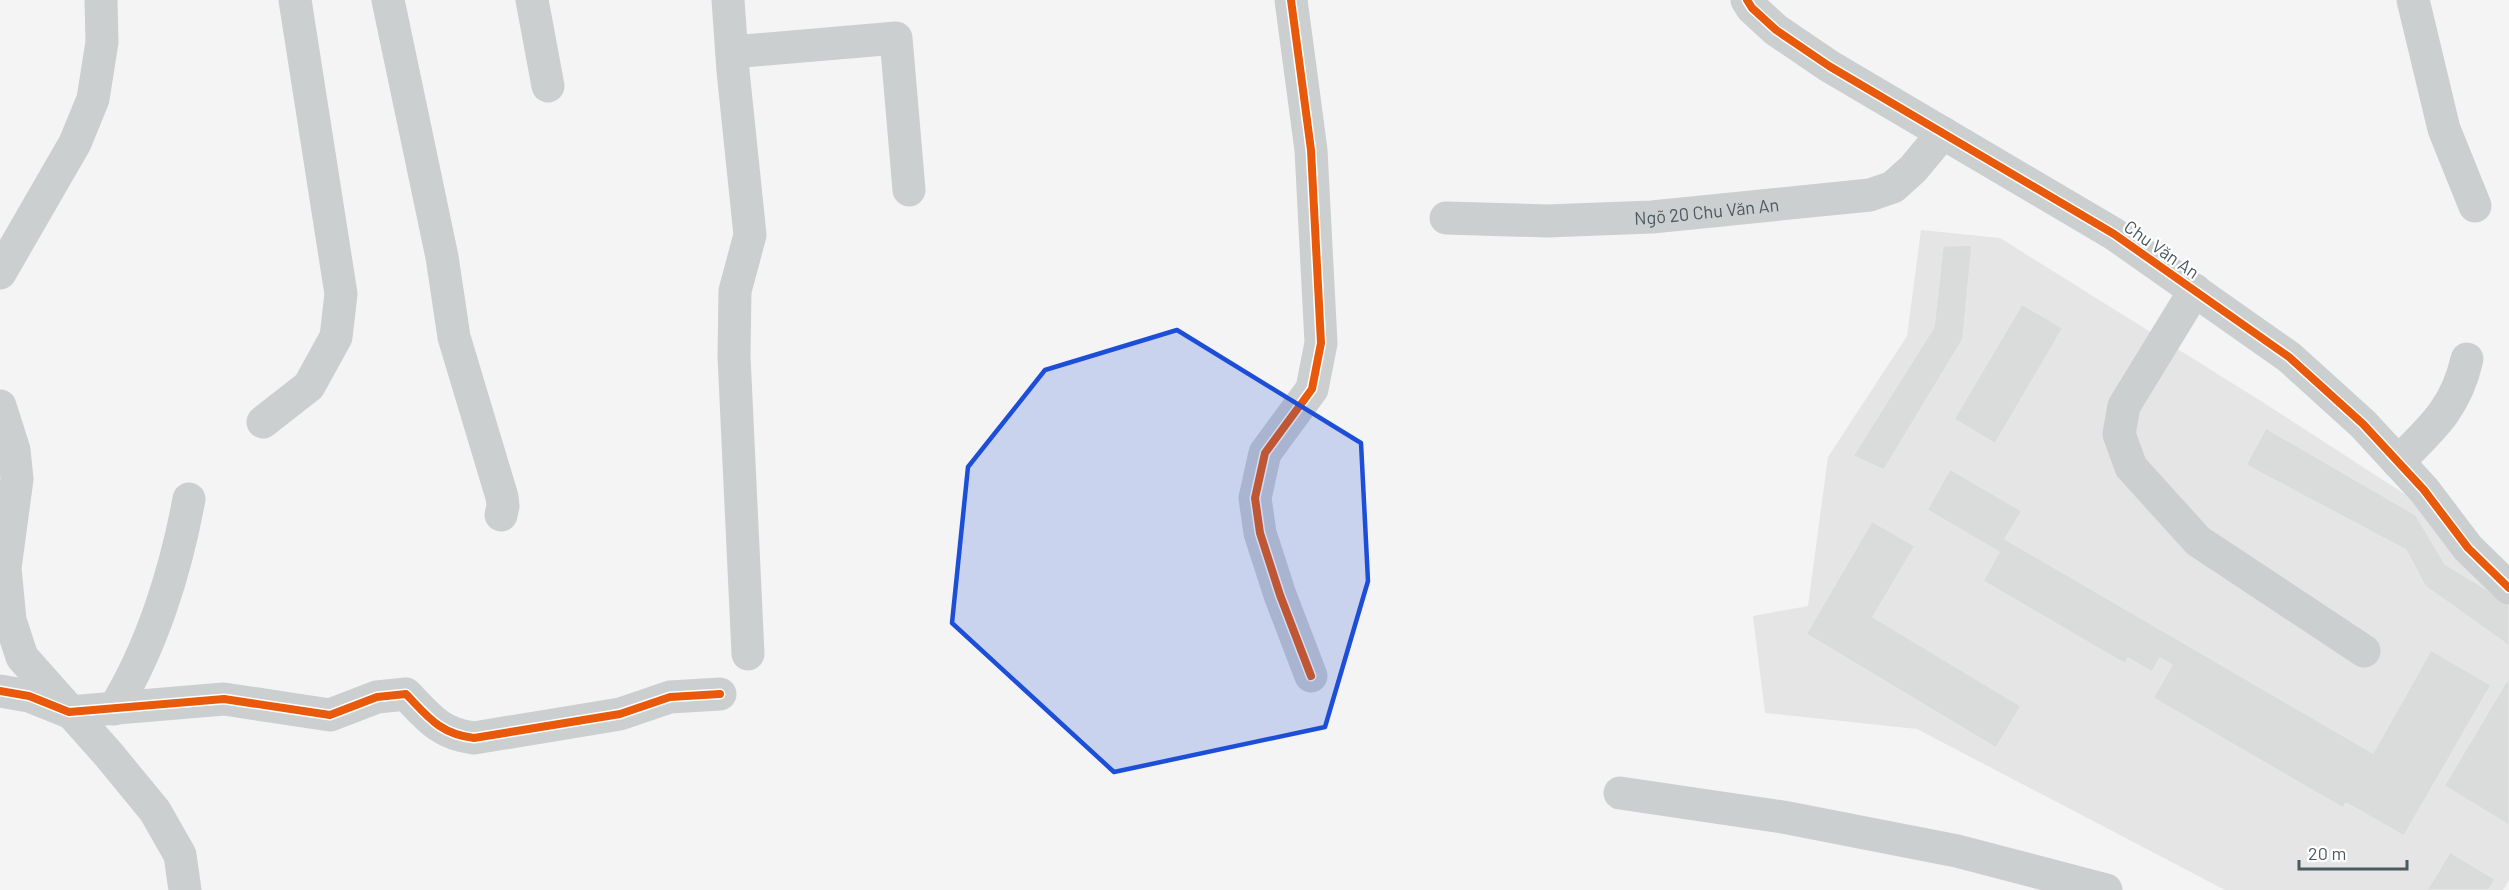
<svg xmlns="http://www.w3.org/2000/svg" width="2509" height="890" viewBox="0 0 2509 890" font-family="Barlow,sans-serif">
	<rect width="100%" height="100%" fill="#f4f4f4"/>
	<polygon fill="#e6e5e5" points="1921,230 2000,238 2264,403 2417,502 2509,594 2509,880 2503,890 2225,890 1917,729 1765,713 1753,616 1808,606 1828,457 1907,336"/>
	<g fill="#dadcdc" stroke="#e5e6e6" stroke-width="1.5">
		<polygon points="1972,245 1963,339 1884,470 1853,456 1934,327 1943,246"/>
		<polygon points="2022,304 2063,328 1995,444 1954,419"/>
		<polygon points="2266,428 2416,515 2445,564 2509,603 2509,646 2425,586 2406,550 2246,465"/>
		<polygon points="1950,469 2022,511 2005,539 2373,753 2431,650 2491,685 2404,836 2346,803 2343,808 2153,698 2172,665 2160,658 2152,672 2128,658 2125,664 1983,581 1999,552 1927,510"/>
		<polygon points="1872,521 1915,546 1873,617 2021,706 1996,748 1806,634"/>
		<polygon points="2509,677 2509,825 2444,786"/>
		<polygon points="2450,852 2495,879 2489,890 2427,890"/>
	</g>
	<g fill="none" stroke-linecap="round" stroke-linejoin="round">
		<g stroke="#cccfcf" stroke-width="33">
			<polyline points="388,0 442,257 454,337 502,497 503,506 501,515"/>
			<polyline points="532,0 548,86"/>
			<polyline points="728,0 733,71 750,235 735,291 734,356 748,654"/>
			<polyline points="1291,0 1311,150 1321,343 1312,389 1265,453 1255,498 1260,533 1280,595 1311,676"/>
			<polyline points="1747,0 1752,8 1776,30 1829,66 2114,234 2289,357 2363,424 2424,490 2468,548 2509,588"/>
			<polyline points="2413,0 2444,129 2475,206"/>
			<polyline points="732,52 896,38 909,190"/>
			<path id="s1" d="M1446,218l101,3 105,-4 218,-22 23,-8 20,-18 30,-36"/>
			<polyline points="0,273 75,143 93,99 102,42 101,0"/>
			<polyline points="2195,290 2124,406 2119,434 2131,467 2198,541 2364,651"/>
			<polyline points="0,406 14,450 17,479 5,568 10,620 22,657 109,755 155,811 180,855 185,890"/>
			<polyline points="263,422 309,386 336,337 341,294 295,0"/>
			<path d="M2398,462c34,-34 58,-54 69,-103"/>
			<path d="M0,691l29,5 40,16 155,-13 106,16 47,-18 29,-3c22,23 34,40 68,44l146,-24 50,-17 50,-3"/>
			<path d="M114,709c38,-62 62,-139 75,-210"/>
			<polyline points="1620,793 1783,817 1957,851 2106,890"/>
		</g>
		<g stroke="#fff" stroke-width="11">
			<g id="cycleway">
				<polyline points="1291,0 1311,150 1321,343 1312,389 1265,453 1255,498 1260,533 1280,595 1311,676"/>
				<polyline points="1747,0 1752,8 1776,30 1829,66 2114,234 2289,357 2363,424 2424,490 2468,548 2509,588"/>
				<path d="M0,691l29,5 40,16 155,-13 106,16 47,-18 29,-3c22,23 34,40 68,44l146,-24 50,-17 50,-3"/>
			</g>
		</g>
		<use href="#cycleway" stroke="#e8590c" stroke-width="8"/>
	</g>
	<path fill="#1d4ed8" fill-opacity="0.2" stroke="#1d4ed8" stroke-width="4.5" stroke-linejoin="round" d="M1177,330l184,113 7,138 -43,146 -211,45 -162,-149 16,-156 77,-97z"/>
	<g text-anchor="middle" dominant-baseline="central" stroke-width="4.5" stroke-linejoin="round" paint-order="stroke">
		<g font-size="18" fill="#4c595f" stroke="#fff">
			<text stroke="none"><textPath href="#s1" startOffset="261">Ngõ 20 Chu Văn An</textPath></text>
			<text transform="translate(2162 249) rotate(35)">Chu Văn An</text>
		</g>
	</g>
	<path d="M2299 860v9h108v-9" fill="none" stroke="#4c595f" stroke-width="3"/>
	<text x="2308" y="860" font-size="18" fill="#4c595f" stroke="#ffffff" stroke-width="4.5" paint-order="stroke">20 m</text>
</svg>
